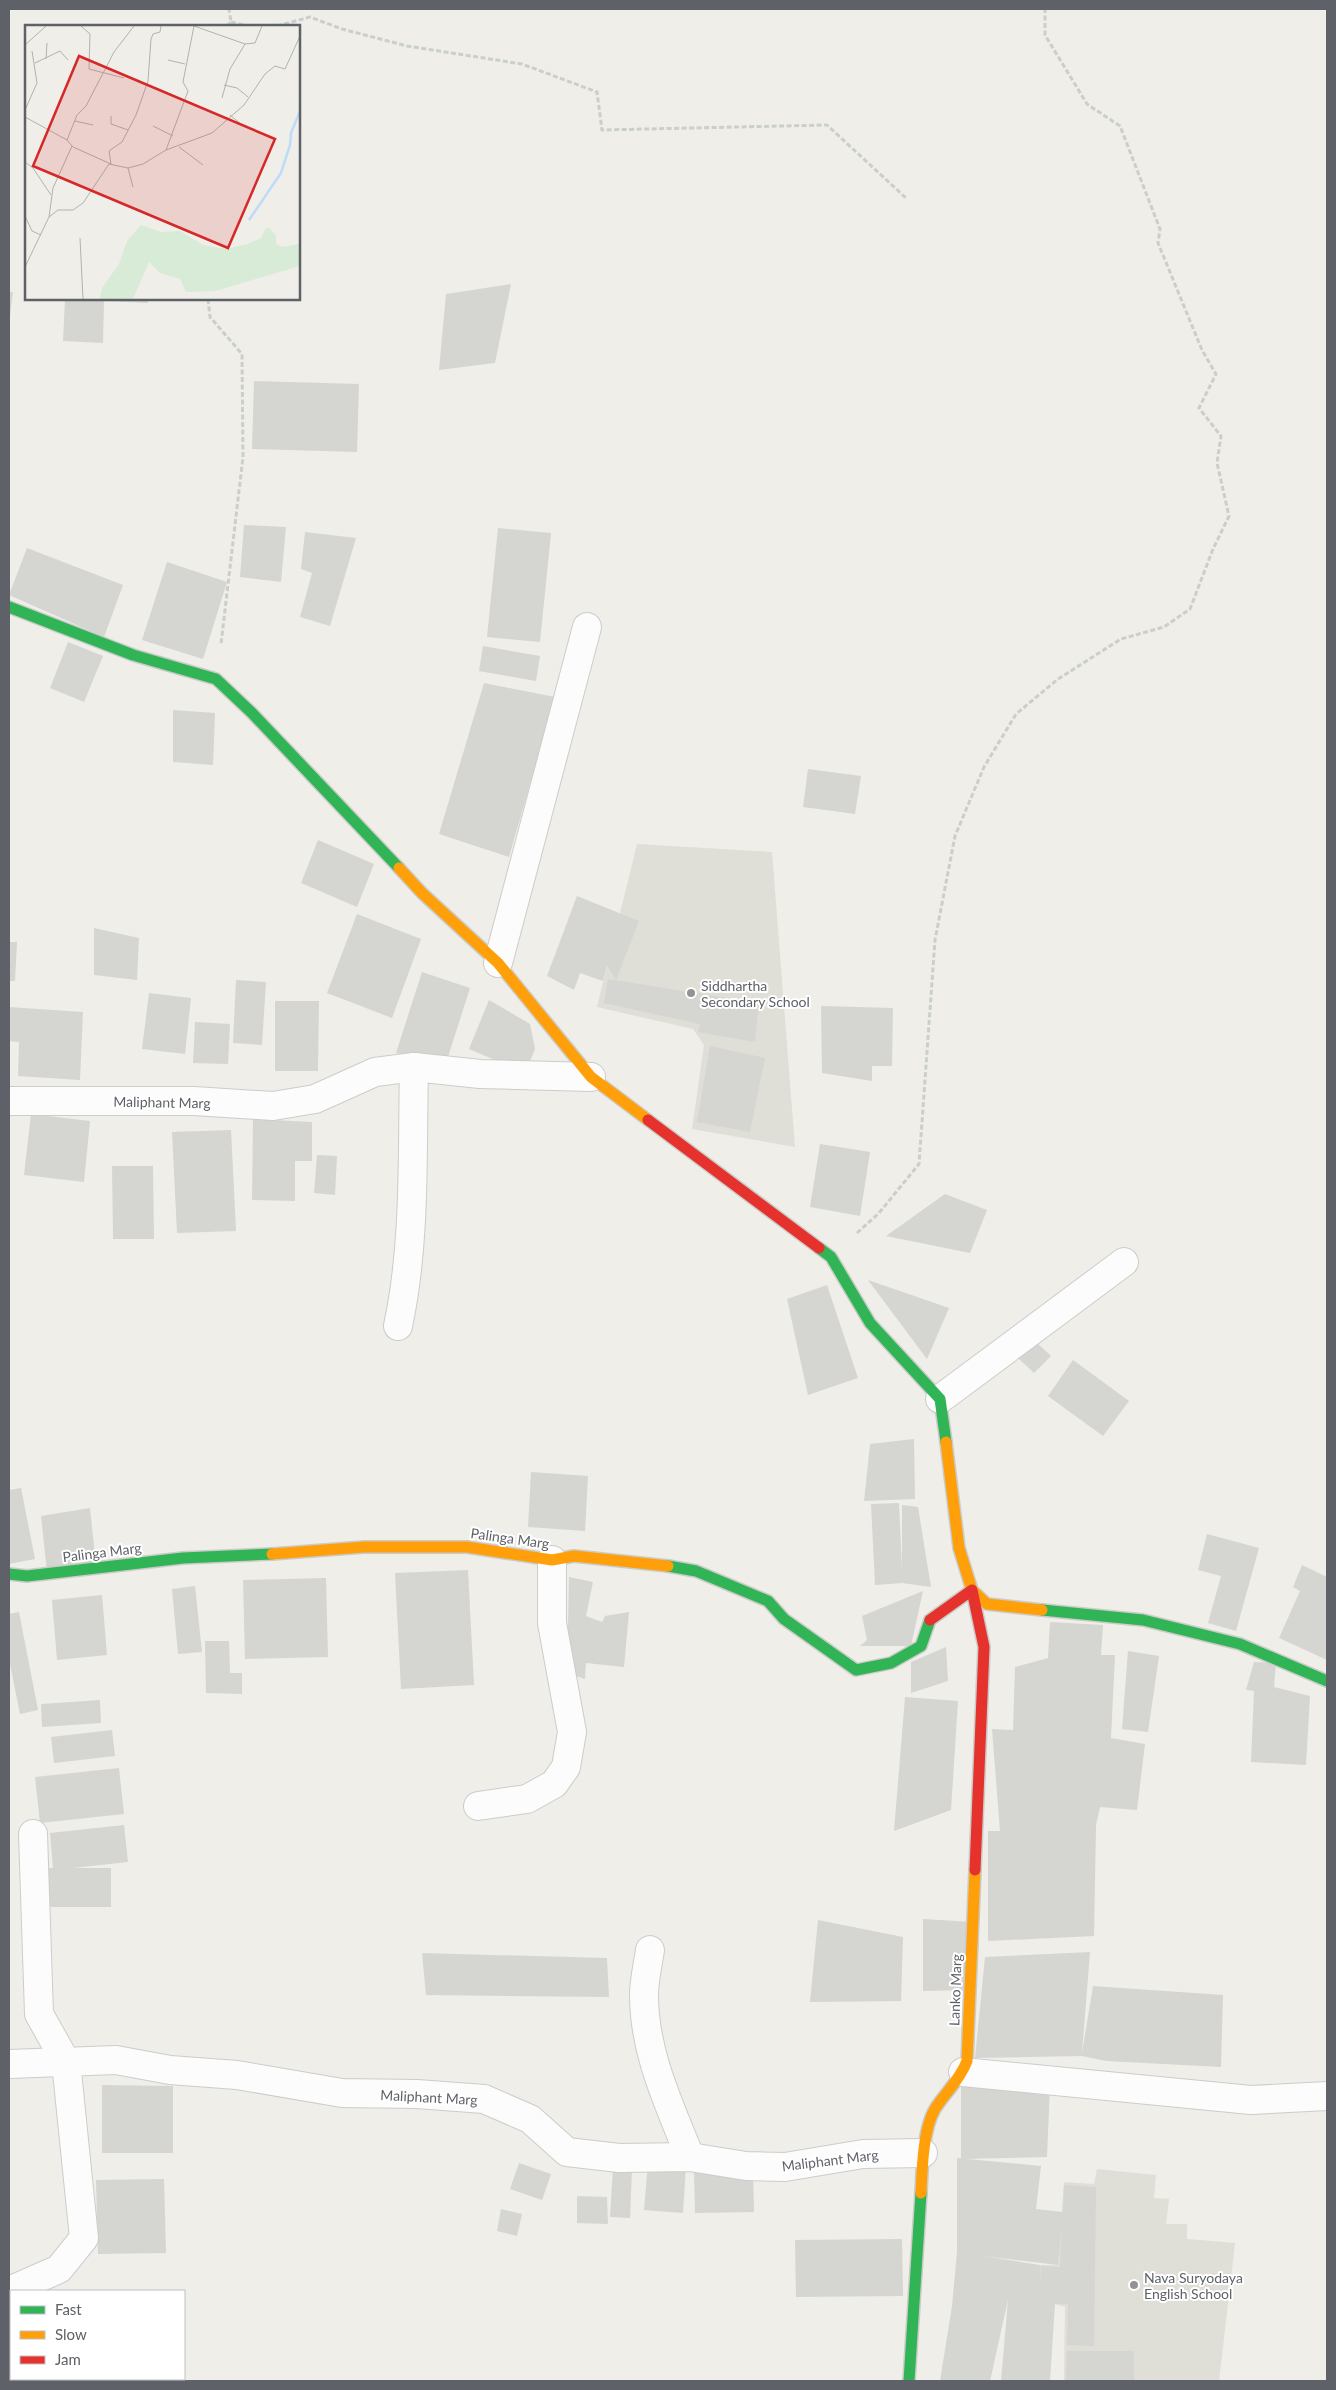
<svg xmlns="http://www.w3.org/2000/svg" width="1336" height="2390" viewBox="0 0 1336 2390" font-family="Lato,sans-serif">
	<rect width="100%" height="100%" fill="#efeee9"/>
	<g fill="#dfded7">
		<polygon points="637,844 772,852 795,1147 692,1129 704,1045 693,1029 597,1007"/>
		<polygon points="1097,2169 1156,2175 1154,2198 1169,2199 1166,2224 1187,2224 1187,2239 1235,2243 1219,2381 1064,2381 1065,2307 1055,2304 1036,2306 1040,2265 1058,2265 1064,2182 1094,2184"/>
	</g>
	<g fill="#d5d5d2" fill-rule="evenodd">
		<polygon points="511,284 495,363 439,370 446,294"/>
		<polygon points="9,292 13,292 10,317 9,317"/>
		<polygon points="65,299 148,299 148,303 104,301 103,343 63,341"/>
		<polygon points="254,381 359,384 357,452 252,449"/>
		<polygon points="244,525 286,527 281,582 240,577"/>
		<polygon points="498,528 551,533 540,642 487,637"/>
		<polygon points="305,532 356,538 330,626 300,617 312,573 301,569"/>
		<polygon points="27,548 123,585 104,637 9,595"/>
		<polygon points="167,562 227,582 203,659 142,640"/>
		<polygon points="68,642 103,656 84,702 50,688"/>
		<polygon points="483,646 540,656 536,681 479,671"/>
		<polygon points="484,683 555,697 509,857 439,834"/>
		<polygon points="173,710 215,713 213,765 173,762"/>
		<polygon points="808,769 861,776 855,814 803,807"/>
		<polygon points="318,840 374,864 357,907 301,883"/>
		<polygon points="577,896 639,921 616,980 607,965 603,981 580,973 574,990 547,976"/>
		<polygon points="357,914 421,939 392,1018 327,993"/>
		<polygon points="94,928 139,938 137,980 94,975"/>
		<polygon points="9,942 17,942 15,981 9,981"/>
		<polygon points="422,972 470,988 446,1063 396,1053"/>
		<polygon points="608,979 759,1003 755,1042 698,1032 700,1024 604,1003"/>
		<polygon points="236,980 266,982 262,1045 233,1043"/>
		<polygon points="149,993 191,998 185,1054 142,1049"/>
		<polygon points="489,1000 530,1024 535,1049 528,1066 516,1069 469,1049"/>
		<polygon points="275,1001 319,1001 318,1071 275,1071"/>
		<polygon points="821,1006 893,1008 892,1066 872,1066 872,1081 822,1073"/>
		<polygon points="9,1007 83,1012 80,1080 18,1076 19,1042 9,1041"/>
		<polygon points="195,1022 230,1024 228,1064 193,1063"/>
		<polygon points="710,1046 765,1058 750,1132 697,1122"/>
		<polygon points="31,1114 90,1121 84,1182 24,1175"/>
		<polygon points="253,1119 312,1122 312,1161 295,1161 295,1201 252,1200"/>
		<polygon points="231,1130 236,1231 177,1233 172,1132"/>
		<polygon points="820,1144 870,1152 860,1216 810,1207"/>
		<polygon points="317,1155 337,1156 335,1195 314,1193"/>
		<polygon points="112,1166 153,1166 154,1239 113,1239"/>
		<polygon points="945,1194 987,1210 970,1253 886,1236"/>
		<polygon points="868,1280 949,1308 927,1359"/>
		<polygon points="827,1285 858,1378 808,1395 787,1299"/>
		<polygon points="1035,1341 1051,1356 1034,1373 1018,1358"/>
		<polygon points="1073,1360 1129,1401 1103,1436 1048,1396"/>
		<polygon points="914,1439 915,1499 864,1501 870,1444"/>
		<polygon points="531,1472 588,1476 585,1531 528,1527"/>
		<polygon points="21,1488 35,1559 9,1564 9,1490"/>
		<polygon points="899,1503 902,1570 902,1505 918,1507 931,1587 902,1583 875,1585 871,1504"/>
		<polygon points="90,1508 96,1565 47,1572 41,1516"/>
		<polygon points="1207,1534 1259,1548 1236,1631 1208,1623 1221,1576 1198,1570"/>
		<polygon points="1302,1565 1327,1577 1327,1660 1279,1638 1300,1591 1293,1587"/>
		<polygon points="468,1570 474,1685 401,1689 395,1573"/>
		<polygon points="569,1577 593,1582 586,1616 602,1622 605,1616 629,1612 624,1667 586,1663 585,1679 567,1673"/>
		<polygon points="326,1578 328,1657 245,1659 243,1580"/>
		<polygon points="195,1586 202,1652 178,1654 172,1589"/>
		<polygon points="923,1591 911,1646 860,1646 867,1640 862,1616"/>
		<polygon points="102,1595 107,1655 57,1660 52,1600"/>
		<polygon points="19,1612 38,1710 20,1714 9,1659 9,1614"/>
		<polygon points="1050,1622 1103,1625 1101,1655 1115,1655 1111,1738 1145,1744 1137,1810 1100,1807 1096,1825 1094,1936 988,1941 988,1831 1000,1831 992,1729 1013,1730 1015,1667 1048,1658"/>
		<polygon points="205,1641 229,1641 230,1673 242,1673 242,1694 206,1693"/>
		<polygon points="946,1647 948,1681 911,1693 911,1662"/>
		<polygon points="1128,1651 1159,1656 1148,1732 1122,1729"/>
		<polygon points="1254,1662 1276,1663 1274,1687 1310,1696 1306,1765 1251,1762 1254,1691 1246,1690"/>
		<polygon points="905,1697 958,1701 951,1810 894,1831"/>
		<polygon points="100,1700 101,1723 42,1727 41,1704"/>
		<polygon points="112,1730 115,1756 54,1763 51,1737"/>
		<polygon points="119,1768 124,1814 40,1823 35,1777"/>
		<polygon points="124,1825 128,1862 73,1868 111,1868 111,1907 46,1907 45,1868 53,1868 50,1833"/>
		<polygon points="923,1919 973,1922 967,1990 923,1991"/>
		<polygon points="818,1920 903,1937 901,2001 810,2002"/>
		<polygon points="1090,1952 1082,2053 1093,1986 1223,1995 1221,2067 1106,2061 1082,2056 975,2058 985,1957"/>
		<polygon points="422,1953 607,1958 609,1997 426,1995"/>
		<polygon points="961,2082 1050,2085 1047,2157 961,2159"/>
		<polygon points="102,2085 173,2086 173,2153 102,2153"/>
		<path d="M957,2158l84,8 -5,43 27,3 1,-27 32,2 -2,159 -27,-1 1,-41h-13l-5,77h-49l7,-81 -18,81h-50l12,-75 5,-54zM1062,2226l-2,41 -19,-1 -1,18v-19l-57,-9 75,9z"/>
		<polygon points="648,2162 686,2165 683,2213 644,2210"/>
		<polygon points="519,2163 551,2174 542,2200 510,2189"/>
		<polygon points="613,2168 632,2169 630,2218 610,2217"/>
		<polygon points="753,2171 754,2212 695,2213 694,2172"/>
		<polygon points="164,2179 166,2253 98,2254 96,2180"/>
		<polygon points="577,2196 607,2197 608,2224 577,2223"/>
		<polygon points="501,2209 522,2214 517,2236 497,2231"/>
		<polygon points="902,2239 903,2296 796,2297 795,2240"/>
		<polygon points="1067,2351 1134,2351 1134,2381 1066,2381"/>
		<polygon points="37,2379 85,2379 85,2381 36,2381"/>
	</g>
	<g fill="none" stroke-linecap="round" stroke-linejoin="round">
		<g stroke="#cccccb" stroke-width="30">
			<g id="street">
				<polyline points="498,963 587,627"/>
				<polyline points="9,1101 194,1101 273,1106 315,1099 375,1072 414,1067 480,1074 591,1077"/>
				<path d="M398,1326c18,-84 14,-173 16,-259"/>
				<polyline points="940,1399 1124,1262"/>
				<polyline points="478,1806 527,1799 554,1784 566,1767 572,1732 552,1623 552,1560"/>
				<path d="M650,1950c-2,14 -6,30 -6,45 0,58 25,109 46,162"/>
				<polyline points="9,2064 116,2060 170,2070 237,2075 342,2093 417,2094 484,2099 530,2119 567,2152 619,2158 690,2157 746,2166 785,2167 863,2154 923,2153"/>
				<polyline points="963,2072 1251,2100 1327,2096"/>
				<polyline points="9,2291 59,2269 84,2238 66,2062 39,2014 33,1834"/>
			</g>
		</g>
		<g stroke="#cbcbca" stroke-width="14">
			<g id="fast">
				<polyline points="9,607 133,655 216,679 252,713 399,868"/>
				<polyline points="819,1248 831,1257 870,1323 940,1399 946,1442"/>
				<polyline points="668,1566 696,1571 768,1601 784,1619 856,1670 891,1663 921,1646 930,1620"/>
				<polyline points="9,1574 27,1576 183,1558 272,1554"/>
				<polyline points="1042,1610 1143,1620 1240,1644 1327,1681"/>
				<polyline points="909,2381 921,2193"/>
			</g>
		</g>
		<g stroke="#cbcbca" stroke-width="14">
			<g id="slow">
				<polyline points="399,868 422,893 498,963 591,1077 648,1120"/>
				<polyline points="946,1442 959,1548 972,1590 987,1604 1042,1610"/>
				<polyline points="272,1554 364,1547 467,1547 552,1560 574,1556 668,1566"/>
				<path d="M921,2193c1,-23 2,-64 14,-84 10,-16 25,-29 32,-48l8,-191"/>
			</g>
		</g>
		<g stroke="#cbcbca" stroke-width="14">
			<g id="jam">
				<polyline points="648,1120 819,1248"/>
				<polyline points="930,1620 972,1590 984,1647 975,1870"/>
			</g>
		</g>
		<g stroke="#cacfcc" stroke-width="3" stroke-dasharray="5 2.5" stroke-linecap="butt">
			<polyline points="231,22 247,26"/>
			<polyline points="227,26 231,22 229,9"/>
			<polyline points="277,26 310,17 342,29 407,46 522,64 597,92 602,130 827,125 906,198"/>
			<polyline points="208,299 210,317 242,354 243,457 221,644"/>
			<polyline points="857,1233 879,1213 919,1164 935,940 955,836 984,767 1016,714 1058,679 1121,639 1164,627 1190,609 1213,549 1229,516 1217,463 1221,436 1199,408 1216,374 1202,350 1158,243 1160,229 1120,126 1087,104 1045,35 1045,9"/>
		</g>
		<use href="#street" stroke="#fdfcfc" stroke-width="28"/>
		<use href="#fast" stroke="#30b455" stroke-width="11"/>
		<use href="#slow" stroke="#ff9f0a" stroke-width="11"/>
		<use href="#jam" stroke="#e5322d" stroke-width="11"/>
	</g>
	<g fill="#919395" stroke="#fff" stroke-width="2">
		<circle cx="691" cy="993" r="5"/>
		<circle cx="1134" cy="2285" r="5"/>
	</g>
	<g text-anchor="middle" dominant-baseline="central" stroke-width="4" stroke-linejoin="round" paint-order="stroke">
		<g font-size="14" fill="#5e6268" stroke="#fff" text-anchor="start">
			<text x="701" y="985">Siddhartha<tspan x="701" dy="16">Secondary School</tspan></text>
			<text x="1144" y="2277">Nava Suryodaya<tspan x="1144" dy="16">English School</tspan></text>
		</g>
		<g font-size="14" fill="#5e6268" stroke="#fff">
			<text transform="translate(162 1102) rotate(1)">Maliphant Marg</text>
			<text transform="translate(510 1538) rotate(8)">Palinga Marg</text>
			<text transform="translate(102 1552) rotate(-7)">Palinga Marg</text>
			<text transform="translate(955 1990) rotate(-88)">Lanko Marg</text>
			<text transform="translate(429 2097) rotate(3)">Maliphant Marg</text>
			<text transform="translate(830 2160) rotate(-7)">Maliphant Marg</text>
		</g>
	</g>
	<g transform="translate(25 25)">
		<rect width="275" height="275" fill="#efeee9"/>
		<path d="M116,200l20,7 19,-1 23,14 23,4 22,-5 13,-6 5,-10h3l7,7v9l6,3 18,-3v22l-85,25 -29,1 -6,-13 -20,-6 -11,-11 -16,37h-33l2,-11 17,-24 8,-23z" fill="#d7ebd6"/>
		<path fill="none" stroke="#bedbf8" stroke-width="2.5" d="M224,195l32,-47 9,-28 1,-12 9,-22"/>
		<path fill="none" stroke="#b1b2b1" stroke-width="1" d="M56,1l9,8 -1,35 35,9M169,1l51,18M0,20l21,-19M21,34l1,-16M143,35l17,4M10,38l25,-12 8,9M199,60l13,3 11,9M197,73l8,-29 15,-25 10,-1 7,-17M0,85l12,-27 -5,-32M205,90l12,10M86,91v8l17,6M0,92l42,23 6,7 38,17M50,96l18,4M128,101l20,10M42,115l10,-25 9,-9 28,-54 20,-26M154,122l24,18M141,125l22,-59 -5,-9 11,-56M0,137l8,6 18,27M86,139l-2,-13 13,-9 14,-27 12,-34 3,-42 2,-5 7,-2 1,-6M103,143l5,19M0,191l7,15 9,4M24,192l9,-7h15l10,-7 26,-39 19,4 15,-4 23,-14 46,-17 32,-28 21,-31 10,-8 10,3 15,-33M55,213l3,61M0,242l24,-50 4,-29 19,-42"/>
		<path fill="#d62828" fill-opacity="0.15" stroke="#d62828" stroke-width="2.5" d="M54,31l196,83 -47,109 -195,-82z"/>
		<rect width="275" height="275" fill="none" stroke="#5e6268" stroke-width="2.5"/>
	</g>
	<rect width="1336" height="2390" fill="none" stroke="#5e6268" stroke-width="20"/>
	<rect x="10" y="2290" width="175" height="90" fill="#ffffff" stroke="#bfc0c3"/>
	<rect x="20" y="2306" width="25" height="8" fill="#30b455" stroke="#bfc0c3"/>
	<text x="55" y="2315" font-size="15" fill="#5e6268">Fast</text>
	<rect x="20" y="2331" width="25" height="8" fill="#ff9f0a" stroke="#bfc0c3"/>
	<text x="55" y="2340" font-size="15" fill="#5e6268">Slow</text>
	<rect x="20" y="2356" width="25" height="8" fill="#e5322d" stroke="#bfc0c3"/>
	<text x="55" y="2365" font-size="15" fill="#5e6268">Jam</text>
</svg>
